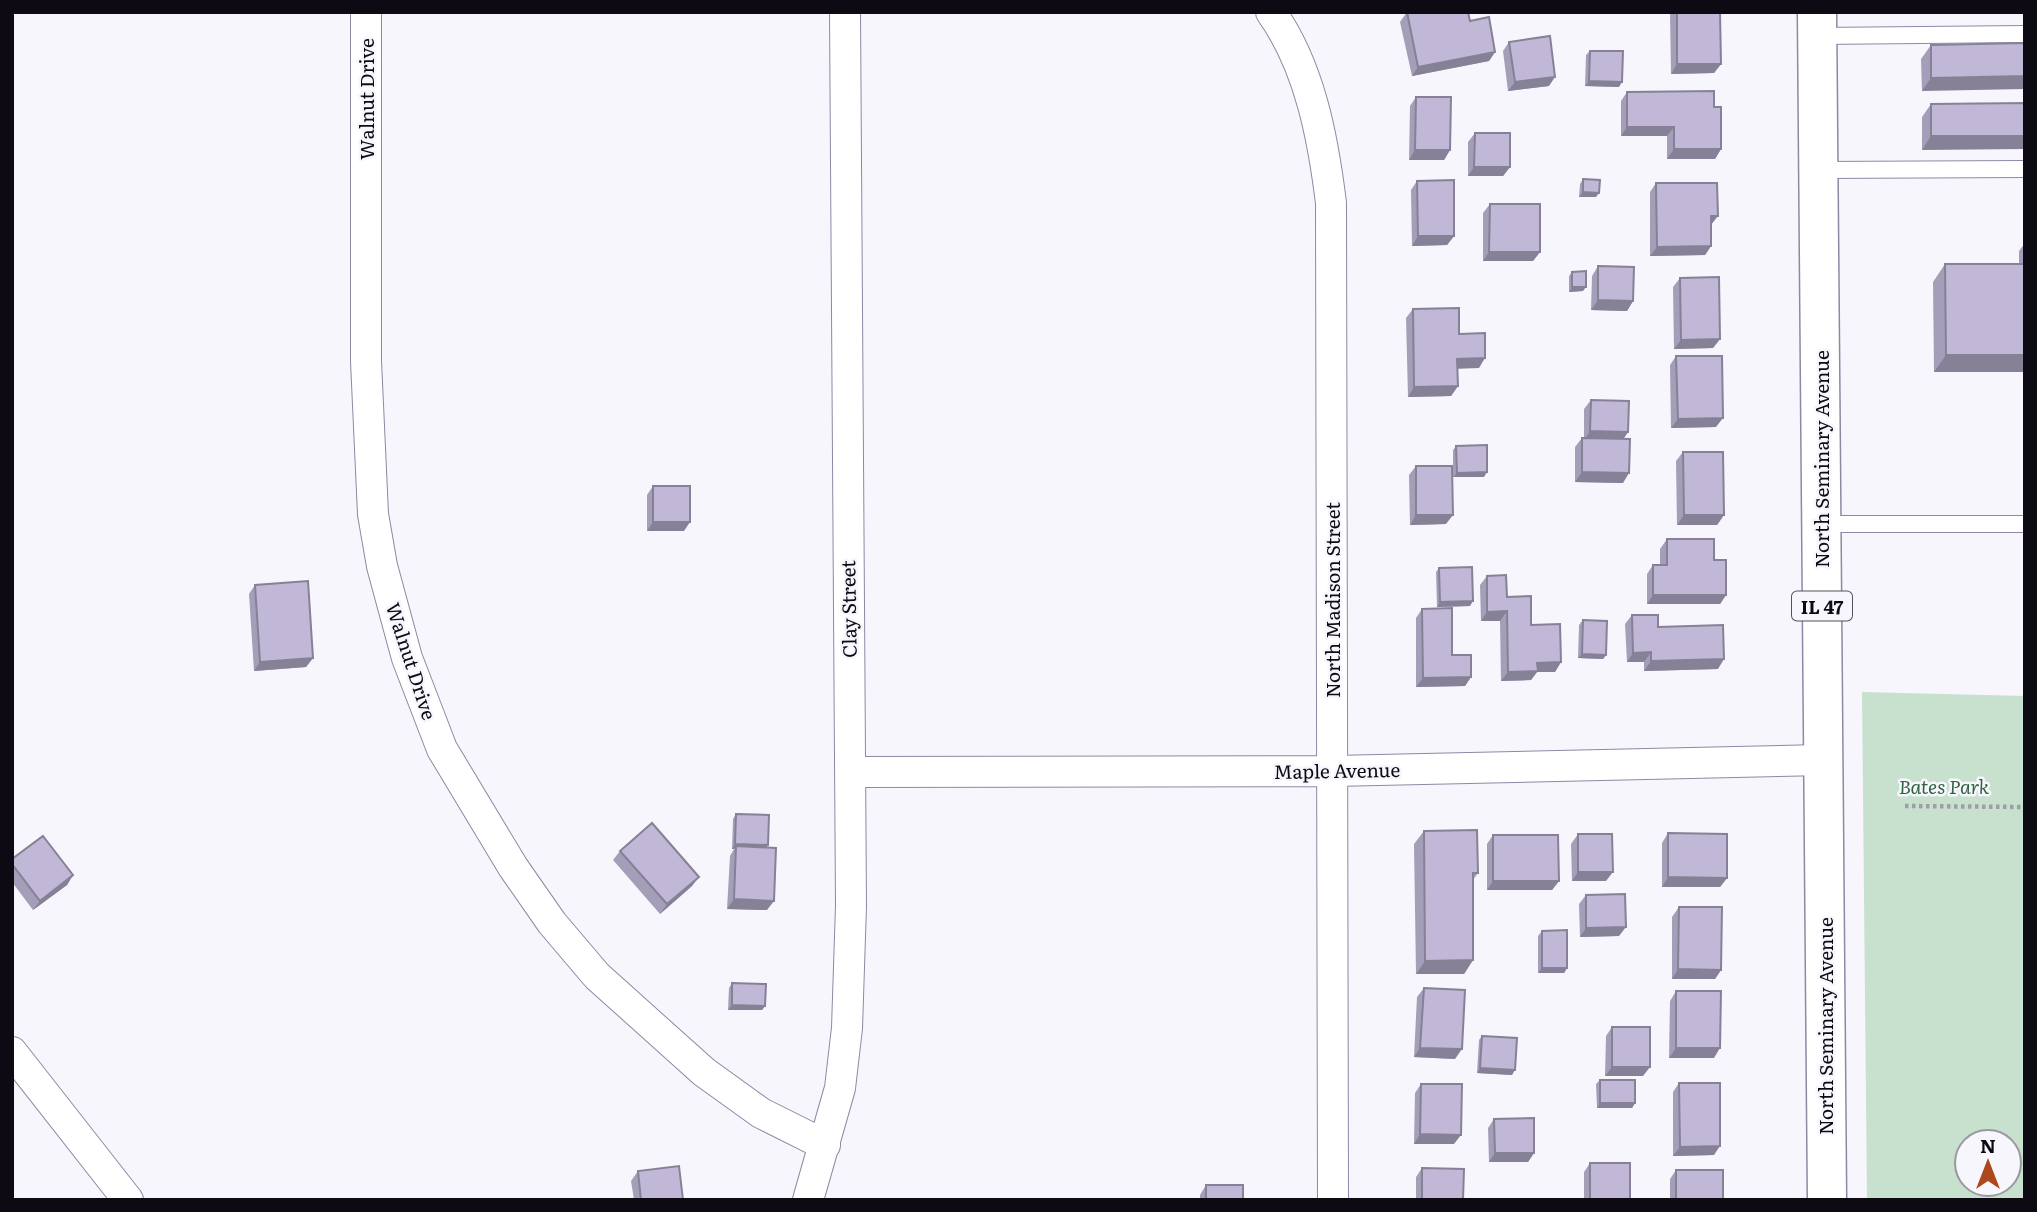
<svg xmlns="http://www.w3.org/2000/svg" width="2037" height="1212" font-family="Literata,serif">
  <style>
    .green { fill: #c7e1ce; fill-rule: evenodd }
    .lines { fill: none; stroke-linecap: round; stroke-linejoin: round }
    .service-casing { stroke: #9087a4; stroke-width: 18 }
    .minor-casing { stroke: #9087a4; stroke-width: 32 }
    .primary-casing { stroke: #9087a4; stroke-width: 41 }
    .path { stroke: #a09ea5; stroke-width: 4.5; stroke-dasharray: 3.5 3.5; stroke-linecap: butt }
    .service { stroke: #fff; stroke-width: 16 }
    .minor { stroke: #fff; stroke-width: 30 }
    .primary { stroke: #fff; stroke-width: 38 }
    .wall { fill: #a59eb8 }
    .shaded-wall { fill: #868196 }
    .building { fill: #c0b8d6; stroke: #868196; stroke-width: 2 }
    .labels { text-anchor: middle; dominant-baseline: central; stroke-width: 5; stroke-linejoin: round; paint-order: stroke }
    .shield { fill: #f7f6fc; stroke: #54515a; stroke-width: 2 }
    .shield-label { font-size: 18px; font-weight: bold; fill: #0e0a14 }
    .street-label { font-size: 19px; fill: #0e0a14; stroke: #f7f6fc }
    .park-label { font-size: 19px; font-style: italic; fill: #2f6441; stroke: #f7f6fc }
  </style>
  <rect width="100%" height="100%" fill="#f7f6fc"/>
  <path class="green" d="M1862,692l163,4v504h-158zM1967,1142h42v42h-42z"/>
  <g class="lines">
    <defs>
      <path id="service" d="M1817,36l208,-2
        M1819,170l206,-1
        M1821,524h204"/>
      <path id="minor" d="M366,12v349l7,153 9,52 25,92 35,91 71,118 39,56 45,53 107,96 57,41 64,32
        M1271,12c39,55 52,126 60,191l2,997
        M851,772l482,-1 490,-11
        M12,1052l116,148
        M808,1200l32,-112 7,-60 4,-122 -6,-894"/>
      <path id="primary" d="M1817,12l10,1188"/>
    </defs>
    <use href="#service" class="service-casing"/>
    <use href="#minor" class="minor-casing"/>
    <use href="#primary" class="primary-casing"/>
    <path class="path" d="M1905,806l120,1"/>
    <use href="#service" class="service"/>
    <use href="#minor" class="minor"/>
    <use href="#primary" class="primary"/>
  </g>
  <path class="wall" d="M1407,12l63,9 25,31 -6,9 -77,15 -12,-54z
    M1670,12h50l1,52 -7,9 -43,1z
    M1509,42l40,44 -41,5 -5,-40z
    M2025,43l-103,48 -1,-32 10,-14z
    M1590,51l29,36 -34,-1 1,-31z
    M1627,92l87,15 7,42 -6,10h-48v-23h-46v-35z
    M1416,97l34,53 -6,10h-35l1,-54z
    M2025,103l-103,47v-33l9,-13z
    M1475,133l35,34 -7,9h-35v-34z
    M1583,179l13,18h-17l1,-13z
    M1417,181l37,55 -7,9 -35,1 -1,-56z
    M1656,183l55,42v21l-6,9 -55,1v-64z
    M1490,204l50,48 -7,9h-50v-48z
    M2025,243v129h-91l-1,-90 12,-18h74v-13z
    M1598,266l35,35 -6,10 -36,-1 1,-34z
    M1572,272l11,19 -14,1v-16z
    M1680,278l40,61 -7,9 -39,1 -1,-62z
    M1413,309l46,25 20,34h-22l1,18 -7,10 -43,1 -2,-79z
    M1676,356l40,71 -45,1 -1,-63z
    M1591,400l37,32 -5,7v44l-48,-1v-35l7,-9h2v-29z
    M1456,446l28,31h-31v-27z
    M1683,452l41,63 -7,10h-40l-1,-64z
    M1416,466l30,58 -36,1 -1,-50z
    M653,486l31,45h-37v-36z
    M1667,539l47,21 12,35 -6,9h-73v-30l6,-9h7v-16z
    M1439,568l31,38 -33,1 -1,-35z
    M1487,576l44,49 30,37 -6,10h-18l-6,8 -30,1 -1,-60h-19l-1,-36z
    M255,585l58,73 -7,9 -52,4 -5,-77z
    M1422,609l30,46 19,22 -6,9 -49,1v-69z
    M1632,615l26,12 60,42 -74,2v-9h-17l-2,-38z
    M1583,620l23,35 -3,4 -25,-1 1,-33z
    M736,814l30,34 1,62 -40,-1 3,-53 4,-7h-2l1,-30z
    M1424,831l54,42 -5,7v80l-9,14h-48l-2,-130z
    M1668,833l59,45 -7,9h-58v-44z
    M1578,834l28,47h-34l-1,-37z
    M1493,835l66,46 -7,9h-65v-46z
    M620,851l72,35 -32,28 -47,-54z
    M12,859l61,16 -6,10 -34,25 -21,-28z
    M1586,895l33,41 -39,1 -1,-33z
    M1679,907l42,63 -6,9h-43v-62z
    M1542,931l25,37 -3,5h-26v-37z
    M732,983l33,23 -3,4h-34l1,-22z
    M1424,988l31,71 -41,-2 3,-60z
    M1676,991l38,67h-45l1,-57z
    M1612,1027l31,49h-38l1,-40z
    M1482,1036l30,39 -35,-2 2,-33z
    M1600,1080l35,23 -3,5h-35l-1,-24z
    M1679,1083l35,72 -41,1v-64z
    M1421,1084l33,60h-40l1,-51z
    M1494,1119l40,34 -6,9h-39l-1,-34z
    M1590,1163l40,37h-46v-28z
    M1422,1168l41,32h-47v-23z
    M1676,1170l47,30h-53v-21z
    M638,1171l45,29h-49l-3,-19z
    M1206,1185l37,15h-43v-5z"/>
  <path class="shaded-wall" d="M1495,52l-6,9 -77,15 6,-9z
    M1677,64h44l-7,9 -43,1z
    M2025,76v13l-103,2 9,-13z
    M1555,77l-6,9 -41,5 7,-9z
    M1589,81l33,1 -3,5 -34,-1z
    M1627,127h47l-7,9h-46z
    M1931,136h94v13l-103,1z
    M1674,149h47l-6,10h-48z
    M1415,150h35l-6,10h-35z
    M1474,167h36l-7,9h-35z
    M1583,192l16,1 -3,4h-17z
    M1711,216h7l-7,9z
    M1418,236h36l-7,9 -35,1z
    M1711,246l-6,9 -55,1 7,-9z
    M1489,252h51l-7,9h-50z
    M1572,287h14l-3,4 -14,1z
    M1598,300l35,1 -6,10 -36,-1z
    M1720,339l-7,9 -39,1 7,-9z
    M1946,355h79v17h-91z
    M1485,358l-6,10 -28,1 6,-10z
    M1458,386l-7,10 -43,1 6,-10z
    M1723,418l-7,9 -45,1 7,-9z
    M1590,431l38,1 -6,9h-38z
    M1487,472l-3,5h-31l4,-4z
    M1582,472l47,1 -6,10 -48,-1z
    M1416,515h37l-7,9 -36,1z
    M1684,515h40l-7,10h-40z
    M653,522h37l-6,9h-37z
    M1653,595h73l-6,9h-73z
    M1473,601l-3,5 -33,1 3,-5z
    M1507,611l-7,10h-19l6,-9z
    M1651,652l-7,10h-17l6,-9z
    M1582,654l24,1 -3,4 -25,-1z
    M313,658l-7,9 -52,4 6,-9z
    M1724,659l-6,10 -74,2 7,-10z
    M1561,662l-6,10h-18l-6,8 -30,1 7,-9 29,-9z
    M1471,677l-6,9 -49,1 7,-9z
    M735,844l33,1 -3,5 -29,-4 -2,3h-2z
    M1578,872h35l-7,9h-34z
    M73,875l-6,10 -34,25 7,-9z
    M699,877l-7,9 -32,28 7,-10z
    M1668,877l59,1 -7,9h-58z
    M1493,881h66l-7,9h-65z
    M734,899l40,2 -7,9 -40,-1z
    M1626,927l-7,9 -39,1 6,-9z
    M1473,960l-9,14h-48l9,-13z
    M1542,968h25l-3,5h-26z
    M1678,969l43,1 -6,9h-43z
    M732,1005l33,1 -3,4h-34z
    M1420,1048l42,1 -7,10 -41,-2z
    M1676,1048h44l-6,10h-45z
    M1612,1067h38l-7,9h-38z
    M1480,1068l35,2 -3,5 -35,-2z
    M1600,1103h35l-3,5h-35z
    M1420,1134l41,1 -7,9h-40z
    M1720,1146l-6,9 -41,1 7,-9z
    M1495,1153h39l-6,9h-39z"/>
  <path class="building" d="M1407,12h61l2,9 19,-4 6,35 -77,15z
    M1677,12h43l1,52h-44z
    M1550,36l5,41 -40,5 -6,-40z
    M2025,43v33l-94,2v-33z
    M1590,51h33l-1,31 -33,-1z
    M1714,91v16h7v42h-47v-22h-47v-35z
    M1416,97h35l-1,53h-35z
    M2025,103v33h-94v-32z
    M1475,133h35v34h-36z
    M1583,179l17,1 -1,13 -16,-1z
    M1454,180v56h-36l-1,-55z
    M1656,183h61l1,33h-7v30l-54,1z
    M1490,204h50v48h-51z
    M1945,264h80v91h-79z
    M1598,266l36,1 -1,34 -35,-1z
    M1586,271v16h-14v-15z
    M1719,277l1,62 -39,1 -1,-62z
    M1459,308v26l26,-1v25l-28,1 1,27 -44,1 -1,-78z
    M1676,356h46l1,62 -45,1z
    M1591,400l38,1 -1,31 -38,-1z
    M1582,438l48,1 -1,34 -47,-1z
    M1487,445v27l-30,1 -1,-27z
    M1683,452h40l1,63h-40z
    M1416,466h36l1,49h-37z
    M653,486h37v36h-37z
    M1667,539h47v21h12v35h-73v-30h14z
    M1472,567l1,34 -33,1 -1,-34z
    M1506,575l1,22 24,-1v29l29,-1 1,38 -24,1 1,8 -30,1 -1,-61 -20,1v-36z
    M308,581l5,77 -53,4 -5,-77z
    M1452,608v47h19v22l-48,1 -1,-69z
    M1632,615h26v12l65,-2 1,34 -73,2v-9l-18,1z
    M1583,620l24,1 -1,34 -24,-1z
    M736,814l33,1 -1,30 -33,-1z
    M652,823l47,54 -32,27 -47,-53z
    M1477,830l1,43h-5v87l-48,1 -1,-130z
    M1668,833l59,1v44l-59,-1z
    M1578,834h34l1,38h-35z
    M1493,835h65l1,46h-66z
    M43,836l30,39 -33,26 -28,-37v-5z
    M736,846l40,2 -2,53 -40,-2z
    M1625,894l1,33 -40,1v-33z
    M1679,907h43l-1,63 -43,-1z
    M1567,930v38h-25v-37z
    M732,983l34,1 -1,22 -33,-1z
    M1424,988l41,2 -3,59 -42,-1z
    M1676,991h45l-1,57h-44z
    M1612,1027h38v40h-38z
    M1482,1036l35,2 -2,32 -35,-2z
    M1600,1080h35v23h-35z
    M1679,1083h41v63l-40,1z
    M1421,1084h41l-1,51 -41,-1z
    M1534,1118v35h-39l-1,-34z
    M1590,1163h40v37h-40z
    M679,1166l4,34h-42l-3,-29z
    M1422,1168l42,1 -1,31h-41z
    M1676,1170h47v30h-47z
    M1206,1185h37v15h-37z"/>
  <g class="labels">
    <rect class="shield" x="1792" y="591.5" width="60" height="29" rx="5"/>
    <g class="shield-label">
      <text x="1822" y="606">IL 47</text>
    </g>
    <g class="street-label">
      <text transform="translate(366 99) rotate(-90)">Walnut Drive</text>
      <text transform="translate(1821 459) rotate(-90)">North Seminary Avenue</text>
      <text transform="translate(1332 600) rotate(-90)">North Madison Street</text>
      <text transform="translate(848 609) rotate(-91)">Clay Street</text>
      <text transform="translate(412 661) rotate(72)">Walnut Drive</text>
      <text transform="translate(1337 770) rotate(-1)">Maple Avenue</text>
      <text transform="translate(1825 1026) rotate(-90)">North Seminary Avenue</text>
    </g>
    <g class="park-label">
      <text x="1944" y="786">Bates Park</text>
    </g>
  </g>
  <rect width="2037" height="1212" fill="none" stroke="#0e0a14" stroke-width="28"/>
  <g transform="translate(1988 1163)"><circle r="33" fill="#f7f6fc" stroke="#9a989f" stroke-width="2"/>
  <path d="M0-5L12 26L0 18L-12 26Z" fill="#ad471c"/>
  <text y="-10" font-size="19" font-weight="bold" text-anchor="middle" fill="#0e0a14">N</text>
  </g>
</svg>
